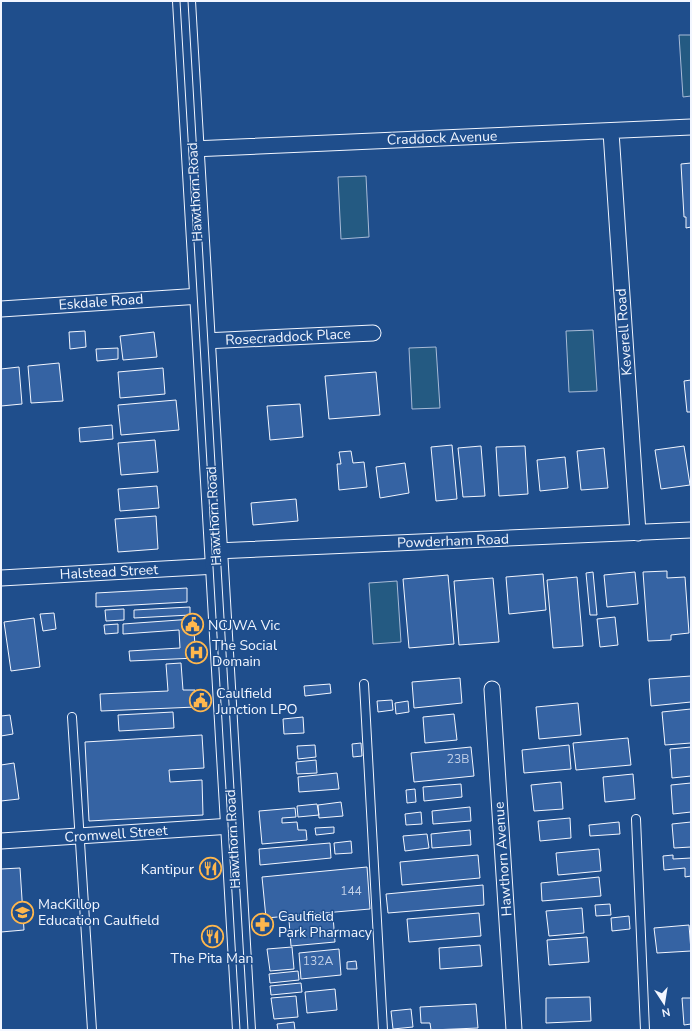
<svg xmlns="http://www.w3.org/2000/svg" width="692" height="1031" font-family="'Nunito Sans',sans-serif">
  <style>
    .green { fill: #245a82; stroke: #a8bbd7 }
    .building { fill: #3563a3; stroke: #f2f6ff }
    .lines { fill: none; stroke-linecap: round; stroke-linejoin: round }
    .service-casing { stroke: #f2f6ff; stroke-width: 10 }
    .minor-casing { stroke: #f2f6ff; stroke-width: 17 }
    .secondary-casing { stroke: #f2f6ff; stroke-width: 24 }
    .service { stroke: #1f4e8c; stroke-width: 8 }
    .minor { stroke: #1f4e8c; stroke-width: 15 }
    .secondary { stroke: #1f4e8c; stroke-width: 22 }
    .tram { stroke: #f2f6ff; stroke-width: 1 }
    .labels { text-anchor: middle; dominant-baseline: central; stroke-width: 3; stroke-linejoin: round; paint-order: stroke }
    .number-label { font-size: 12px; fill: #c3d1e8 }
    .street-label { font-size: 14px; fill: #f2f6ff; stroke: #1f4e8c }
    .poi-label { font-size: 14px; fill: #f2f6ff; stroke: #1f4e8c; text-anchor: start }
  </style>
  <rect width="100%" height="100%" fill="#1f4e8c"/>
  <path class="green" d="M679,35h12v61l-8,1z
    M366,176l3,61 -28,2 -3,-62z
    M593,330l4,61 -28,1 -3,-61z
    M436,347l4,61 -28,1 -3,-61z
    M397,581l4,61 -28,2 -4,-61z"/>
  <path class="building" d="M691,163v64l-5,1v-11h-2l-3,-53z
    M85,331l1,16 -16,2 -1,-17z
    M154,332l3,25 -34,3 -3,-24z
    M118,348v11l-21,2 -1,-12z
    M59,363l4,38 -32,2 -3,-37z
    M19,367l3,37 -21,2v-37z
    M163,368l2,26 -45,4 -2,-26z
    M376,372l4,43 -51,4 -4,-43z
    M691,380v32h-4l-3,-31z
    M176,400l3,30 -58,5 -3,-30z
    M300,404l3,33 -33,3 -3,-34z
    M112,425l1,14 -33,3 -1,-14z
    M155,440l3,32 -37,3 -3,-32z
    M452,445l5,54 -21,2 -5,-54z
    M481,446l4,50 -22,1 -5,-49z
    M525,446l3,48 -29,2 -3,-49z
    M684,446l6,39 -29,4 -6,-39z
    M604,448l4,40 -27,2 -4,-39z
    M351,451l2,12 11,-1 3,25 -28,3 -2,-26h4l-2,-12z
    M565,457l3,31 -28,3 -3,-31z
    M405,463l4,30 -29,5 -4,-31z
    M157,486l2,22 -39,3 -2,-22z
    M296,499l2,22 -45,4 -2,-22z
    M156,516l2,33 -40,3 -3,-33z
    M667,571v7l18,-1 4,56 -18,2v5l-23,1 -5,-69z
    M593,572l4,43h-7l-4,-42z
    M635,572l3,32 -31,3 -3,-32z
    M543,574l3,36 -37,4 -3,-37z
    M448,575l6,69 -45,4 -6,-69z
    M577,577l6,69 -30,2 -6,-68z
    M493,578l6,64 -40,3 -5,-64z
    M187,588v14l-91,5v-14z
    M190,607v8l-56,3v-8z
    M124,609v11l-18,1 -1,-11z
    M54,613l2,16 -13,2 -3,-17z
    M615,617l3,28 -18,2 -3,-28z
    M34,618l6,49 -29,4 -7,-49z
    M193,619l3,39 -66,3 -1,-10 51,-3 -1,-18 -56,4v-10z
    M118,624v9l-13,1 -1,-9z
    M181,663l2,27h12l1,17 -95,4 -1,-17 68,-3 -2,-27z
    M691,676v26l-40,4 -2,-27z
    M460,678l2,25 -48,5 -2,-26z
    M330,684l1,9 -26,3 -1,-10z
    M392,700l1,10 -15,2 -1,-11z
    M408,701l1,11 -13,2 -1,-11z
    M578,703l3,32 -42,4 -3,-32z
    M691,709v34l-26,2 -3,-33z
    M173,712l1,16 -55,3 -1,-16z
    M454,714l3,26 -32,3 -2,-26z
    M10,715l3,19 -12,2v-20z
    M303,717l1,16 -20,1 -1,-15z
    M202,735l2,33 -35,2 1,12 32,-2 1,35 -114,6 -4,-79z
    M628,738l3,27 -55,5 -3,-27z
    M361,743l1,13 -9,1 -1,-13z
    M315,745l1,12 -18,2 -1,-13z
    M569,745l2,24 -47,4 -2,-23z
    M471,747l3,29 -60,6 -3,-29z
    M691,747v29l-19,2 -2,-29z
    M316,760l1,13 -20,1 -1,-12z
    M14,763l5,36 -18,2v-36z
    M337,773l2,16 -40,3 -1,-15z
    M633,774l2,25 -30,3 -2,-25z
    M561,782l2,27 -29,2 -3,-26z
    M691,783v29l-18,2 -2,-29z
    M461,784l1,13 -38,4 -1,-14z
    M415,789l1,13 -9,1 -1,-13z
    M341,802l2,14 -24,2 -1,-13z
    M317,804l2,11 -21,2 -1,-11z
    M470,807l1,14 -38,3 -1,-13z
    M295,808l1,9 -14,1v5l15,-1 1,8h8l1,10 -45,4 -3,-33z
    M421,812l1,12 -16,1 -1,-11z
    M570,818l1,20 -31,3 -2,-20z
    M619,822l1,12 -30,2 -1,-11z
    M691,822v25l-17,1 -2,-24z
    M334,827v6l-18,2 -1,-7z
    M470,830l1,15 -39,3 -1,-14z
    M427,834l2,14 -24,3 -2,-15z
    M351,841l1,12 -17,1 -1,-11z
    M330,843l1,15 -71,7 -1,-16z
    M599,849l2,22 -43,4 -2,-22z
    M478,855l2,23 -78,7 -2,-23z
    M673,855v4l18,-1v18l-6,1v-9l-21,2 -1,-14z
    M367,867l3,42 -104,9 -4,-41z
    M20,868l4,62 -23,2v-63z
    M599,877l2,19 -59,5 -1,-18z
    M483,885l1,20 -96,8 -2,-19z
    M610,904l1,11 -15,1 -1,-11z
    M582,908l2,25 -35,3 -3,-25z
    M479,913l2,23 -72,6 -2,-23z
    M333,916l2,26 -44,4 -2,-26z
    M629,916l1,13 -18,2 -1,-13z
    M689,925l2,26 -34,2 -3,-25z
    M587,937l2,25 -40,3 -2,-25z
    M480,945l2,21 -42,3 -1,-21z
    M292,947l2,22 -24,2 -3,-22z
    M339,949l2,26 -40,4 -2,-26z
    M356,961l1,8h-10v-7z
    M298,971l1,9 -29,3 -1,-9z
    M301,983l1,9 -31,3 -1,-9z
    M335,989l2,21 -30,3 -2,-21z
    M296,996l2,21 -24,2 -3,-21z
    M590,997l1,24 -45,2v-25z
    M682,998h9v26l-7,1z
    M476,1004l2,24 -47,2 -1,-7h-9l-1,-16z
    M411,1009l2,18 -20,2 -2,-18z
    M294,1022l1,8h-17l-1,-6z"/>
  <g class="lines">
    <defs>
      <path id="service" d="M364,684l19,346
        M72,717l20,313
        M636,819l9,211"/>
      <path id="minor" d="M611,132l27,401
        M192,149l499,-22
        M1,309l200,-13
        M204,341l169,-8
        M216,551l475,-21
        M1,578l216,-12
        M492,689l22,341
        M1,841l231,-15"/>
      <path id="secondary" d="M184,1l60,1029"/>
    </defs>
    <use href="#service" class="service-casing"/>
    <use href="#minor" class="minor-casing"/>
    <use href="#secondary" class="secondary-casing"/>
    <use href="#service" class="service"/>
    <use href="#minor" class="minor"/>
    <use href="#secondary" class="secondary"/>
    <path class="tram" d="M180,1l60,1029
      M188,1l60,1029"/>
  </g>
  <defs>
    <symbol id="civic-ring" viewBox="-11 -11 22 22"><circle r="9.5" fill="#1f4e8c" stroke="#ffb74d" stroke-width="1.5"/><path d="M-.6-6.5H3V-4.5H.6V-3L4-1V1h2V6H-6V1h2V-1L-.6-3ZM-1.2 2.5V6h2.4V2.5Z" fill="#ffb74d"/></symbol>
    <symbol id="hospital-ring" viewBox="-11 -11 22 22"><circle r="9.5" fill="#1f4e8c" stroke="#ffb74d" stroke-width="1.5"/><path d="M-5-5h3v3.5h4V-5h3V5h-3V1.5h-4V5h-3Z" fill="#ffb74d"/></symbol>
    <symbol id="restaurant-ring" viewBox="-11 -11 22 22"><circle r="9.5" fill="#1f4e8c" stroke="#ffb74d" stroke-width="1.5"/><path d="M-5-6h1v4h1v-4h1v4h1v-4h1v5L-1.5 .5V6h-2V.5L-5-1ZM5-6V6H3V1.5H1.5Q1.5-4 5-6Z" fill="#ffb74d"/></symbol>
    <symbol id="school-ring" viewBox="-11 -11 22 22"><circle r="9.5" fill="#1f4e8c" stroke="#ffb74d" stroke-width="1.5"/><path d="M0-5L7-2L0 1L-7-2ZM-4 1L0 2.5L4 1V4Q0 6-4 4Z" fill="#ffb74d"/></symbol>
    <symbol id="pharmacy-ring" viewBox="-11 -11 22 22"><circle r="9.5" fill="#1f4e8c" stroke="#ffb74d" stroke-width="1.5"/><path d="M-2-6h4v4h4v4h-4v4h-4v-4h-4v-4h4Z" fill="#ffb74d"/></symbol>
  </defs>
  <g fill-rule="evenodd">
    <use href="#civic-ring" x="180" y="612" width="25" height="25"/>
    <use href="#hospital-ring" x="184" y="640" width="25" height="25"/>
    <use href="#civic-ring" x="188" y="688" width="25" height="25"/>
    <use href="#restaurant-ring" x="198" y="856" width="25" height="25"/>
    <use href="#school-ring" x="10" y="900" width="25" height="25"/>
    <use href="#pharmacy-ring" x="250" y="912" width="25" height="25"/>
    <use href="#restaurant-ring" x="200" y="924" width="25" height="25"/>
  </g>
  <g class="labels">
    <g class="number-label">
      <text x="458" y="759">23B</text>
      <text x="351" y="891">144</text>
      <text x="318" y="961">132A</text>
    </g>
    <g class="street-label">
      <text transform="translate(442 138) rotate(-2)">Craddock Avenue</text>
      <text transform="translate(195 192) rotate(-93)">Hawthorn Road</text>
      <text transform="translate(101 302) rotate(-4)">Eskdale Road</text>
      <text transform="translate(624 332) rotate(-94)">Keverell Road</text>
      <text transform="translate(288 337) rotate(-3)">Rosecraddock Place</text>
      <text transform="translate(214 516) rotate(-93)">Hawthorn Road</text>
      <text transform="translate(453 541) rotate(-2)">Powderham Road</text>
      <text transform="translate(109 572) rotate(-3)">Halstead Street</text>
      <text transform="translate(116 834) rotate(-4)">Cromwell Street</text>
      <text transform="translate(233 839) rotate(-93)">Hawthorn Road</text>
      <text transform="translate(503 859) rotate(-94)">Hawthorn Avenue</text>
    </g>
    <g class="poi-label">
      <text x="208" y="625">NCJWA Vic</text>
      <text x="212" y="645">The Social<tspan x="212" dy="16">Domain</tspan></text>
      <text x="216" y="693">Caulfield<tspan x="216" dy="16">Junction LPO</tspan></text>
      <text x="194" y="869" text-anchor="end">Kantipur</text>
      <text x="38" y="904">MacKillop<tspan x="38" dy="16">Education Caulfield</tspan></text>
      <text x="278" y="916">Caulfield<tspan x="278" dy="16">Park Pharmacy</tspan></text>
      <text x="212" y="958" text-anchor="middle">The Pita Man</text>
    </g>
  </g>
  <rect width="692" height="1031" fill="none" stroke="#f2f6ff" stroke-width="4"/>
  <g transform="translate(664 1003) rotate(168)" stroke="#1f4e8c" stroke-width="3" paint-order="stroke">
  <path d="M0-3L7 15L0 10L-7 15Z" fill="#f2f6ff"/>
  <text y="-6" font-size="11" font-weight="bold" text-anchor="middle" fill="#f2f6ff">N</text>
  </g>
</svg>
